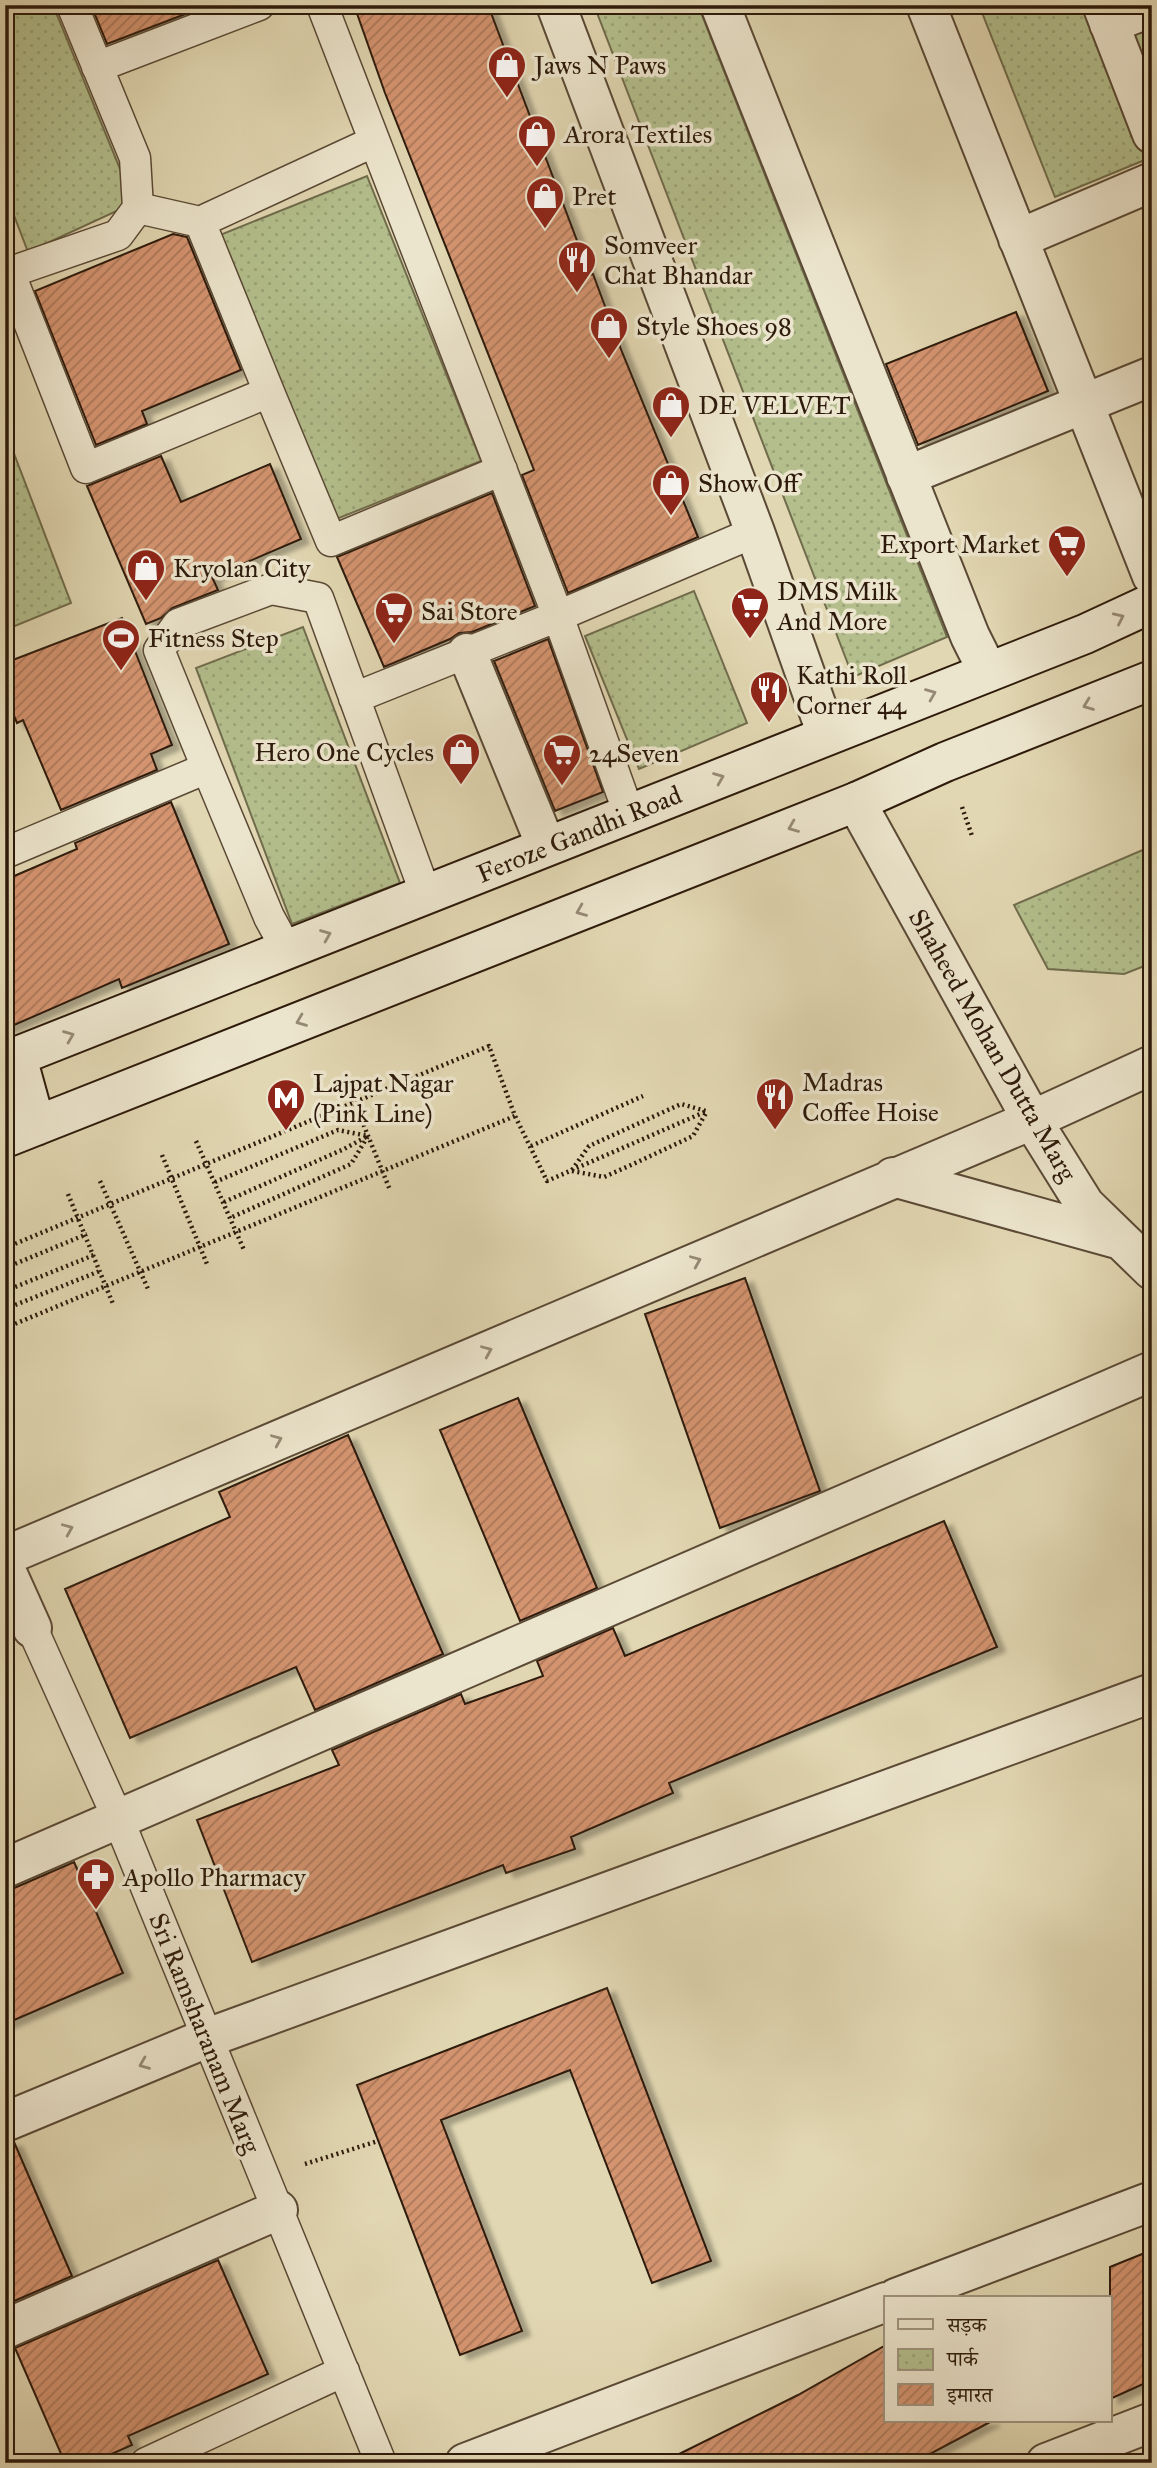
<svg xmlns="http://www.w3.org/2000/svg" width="1157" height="2468" font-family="'IM FELL Great Primer','Noto Serif Devanagari',serif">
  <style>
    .park { fill: url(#park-dots); stroke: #706c4c; stroke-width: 2 }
    .building { fill: url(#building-hatch); stroke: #2d1a0b; stroke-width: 2; filter: url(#shadow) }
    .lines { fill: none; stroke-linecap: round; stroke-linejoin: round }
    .lane-casing { stroke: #5a4935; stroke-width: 33 }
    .street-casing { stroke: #5a4935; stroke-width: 42 }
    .secondary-casing { stroke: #2d1a0b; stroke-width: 42 }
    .path { stroke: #2d1a0b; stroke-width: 4.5; stroke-dasharray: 2 3.5; stroke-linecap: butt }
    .lane { stroke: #ece5cd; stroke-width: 30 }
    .street { stroke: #ece5cd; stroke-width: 38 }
    .secondary { stroke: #ece5cd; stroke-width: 38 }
    .oneway { stroke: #968a76 }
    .labels { text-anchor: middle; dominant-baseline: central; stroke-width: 7; stroke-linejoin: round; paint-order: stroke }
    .poi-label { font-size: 26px; fill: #2d1a0b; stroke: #ece5cd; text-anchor: start }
    .street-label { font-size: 26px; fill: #2d1a0b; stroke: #ece5cd }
  </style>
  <defs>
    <pattern id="park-dots" width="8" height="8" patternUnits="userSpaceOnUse" patternTransform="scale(1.75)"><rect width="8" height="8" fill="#b3be8c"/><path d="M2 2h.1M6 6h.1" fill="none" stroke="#9aa377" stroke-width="1.8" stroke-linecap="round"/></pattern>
    <pattern id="building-hatch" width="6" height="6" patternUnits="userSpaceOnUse" patternTransform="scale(1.75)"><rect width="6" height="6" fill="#d49470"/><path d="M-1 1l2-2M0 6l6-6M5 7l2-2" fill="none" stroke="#ac785a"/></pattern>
    <filter id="shadow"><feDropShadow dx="8" dy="4.5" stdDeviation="2" flood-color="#0004"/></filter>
  </defs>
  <rect width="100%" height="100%" fill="#e1d7b2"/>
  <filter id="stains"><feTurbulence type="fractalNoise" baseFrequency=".00286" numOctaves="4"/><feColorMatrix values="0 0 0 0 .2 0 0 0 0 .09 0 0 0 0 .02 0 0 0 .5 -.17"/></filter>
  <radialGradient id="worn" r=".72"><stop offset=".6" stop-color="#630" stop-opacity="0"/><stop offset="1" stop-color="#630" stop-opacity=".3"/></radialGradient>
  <path class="park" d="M5,5h48l81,198 -106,49 -23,-60z
    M594,5h104l249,632 -94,40z
    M979,5h153l20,54v98l-97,40z
    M367,176l114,285 -152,61 -114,-285z
    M5,430l66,173 -66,27z
    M694,591l53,132 -108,46 -54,-133z
    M303,627l97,256 -108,41 -96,-256z
    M1152,846v117l-28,11 -76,-5 -34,-64z"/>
  <path class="building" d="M91,5h118l-102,39z
    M354,5h134l102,270 3,-1 29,78 76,185 -130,56 -46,-118 12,-5 -149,-377z
    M173,234l14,3 54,133 -99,41 5,13 -51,21 -61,-154z
    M1016,312l32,79 -130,54 -32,-81z
    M161,456l20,46 89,-38 31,75 -89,38 6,13 -46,18 -11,10 -15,6 -59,-138z
    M492,493l43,113 -63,26 -13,1 -9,6 -66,28 -47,-110z
    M122,618l50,127 -21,9 6,16 -96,40 -38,-90 -6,3 -12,-30v-30z
    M548,639l55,153 -48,19 -61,-150z
    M171,802l58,142 -107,44 -3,-9 -114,50v-149l72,-31 -2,-6z
    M745,1278l75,213 -100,37 -75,-214z
    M518,1398l79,190 -77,33 -80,-191z
    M348,1435l95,219 -128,56 -19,-43 -166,71 -65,-149 165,-72 -11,-25z
    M944,1521l53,126 -328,136 4,10 -102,44 4,12 -69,24 -3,-8 -251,97 -55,-142 142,-55 -7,-15 129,-56 4,10 78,-28 -6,-15 76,-33 12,28z
    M74,1862l49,111 -118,51v-132z
    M607,1988l104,273 -59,22 -82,-213 -129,50 81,211 -62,24 -103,-270z
    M14,2142l58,134 -67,29v-162z
    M1152,2250v130l-42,19v-132z
    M218,2260l50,114 -140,62 4,9 -41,18h-26l-50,-115z
    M886,2345v76h106l-79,42h-252l137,-68z"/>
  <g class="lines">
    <defs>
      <path id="lane" d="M322,5l236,611 -204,82
        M97,67l162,-62
        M138,208l62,14 173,-80
        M5,274l113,-39 20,-27 -3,-50 -63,-153
        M10,274l76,194 183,-76 -69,-170
        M269,392l62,149 171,-71
        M207,768l62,149 18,33
        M629,814l-71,-198 197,-84
        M5,853l202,-85 -48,-118 19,-26 93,-35 47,9 108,297
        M32,1628l87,193 262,642
        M146,2463l198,-92"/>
      <path id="street" d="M556,5l199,527 72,203
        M720,5l250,631 18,36
        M926,5l226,571
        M1102,5l50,129
        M1109,24l43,-17
        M1018,239l134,-57
        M906,476l246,-100
        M467,653l79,193
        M856,802l176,318 53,85 67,65
        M893,1177l224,62
        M5,1556l1027,-436 120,-55
        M5,1568l27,60
        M5,1868l1147,-497
        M5,2122l202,-84 945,-345
        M896,2298l256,-97
        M5,2329l273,-119
        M465,2463l421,-161
        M1046,2463l106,-41"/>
      <path id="secondary" d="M17,1057l19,69
        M5,1061l1080,-427 67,-31
        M5,1138l851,-336 89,-40 207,-82"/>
    </defs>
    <use href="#lane" class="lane-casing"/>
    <use href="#street" class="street-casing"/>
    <use href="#secondary" class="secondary-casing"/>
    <path class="path" d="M962,807l10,29
      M345,1079l45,111
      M196,1141l48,109
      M531,1146l112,-50
      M162,1155l45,109
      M572,1170l17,-24 92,-42 25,7
      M572,1171l32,6 27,-12 62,-29 14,-25
      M100,1181l48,108
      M215,1182l123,-52 30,6 -17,28 -121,54
      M68,1194l45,110
      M224,1202l120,-53 22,-12
      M5,1248l484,-202 26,70 32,65 160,-70
      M5,1268l82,-34
      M5,1291l89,-36
      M5,1309l95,-38
      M5,1328l510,-212
      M305,2164l73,-23"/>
    <use href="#lane" class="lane"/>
    <use href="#street" class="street"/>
    <use href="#secondary" class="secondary"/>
  </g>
  <defs><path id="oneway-chevron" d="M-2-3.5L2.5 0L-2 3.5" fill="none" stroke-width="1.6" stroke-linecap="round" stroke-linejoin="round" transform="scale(1.75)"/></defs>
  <g class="oneway">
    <use href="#oneway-chevron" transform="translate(1119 618) rotate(-25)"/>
    <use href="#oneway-chevron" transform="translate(931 694) rotate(-22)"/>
    <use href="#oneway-chevron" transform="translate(1088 705) rotate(159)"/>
    <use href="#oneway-chevron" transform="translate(719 778) rotate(-22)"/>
    <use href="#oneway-chevron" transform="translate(793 827) rotate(158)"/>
    <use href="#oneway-chevron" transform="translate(581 911) rotate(158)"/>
    <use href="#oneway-chevron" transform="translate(326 935) rotate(-22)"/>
    <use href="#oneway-chevron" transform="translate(301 1021) rotate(158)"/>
    <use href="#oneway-chevron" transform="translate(69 1036) rotate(-22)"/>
    <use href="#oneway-chevron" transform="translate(696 1261) rotate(-23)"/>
    <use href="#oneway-chevron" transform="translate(487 1351) rotate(-23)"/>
    <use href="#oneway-chevron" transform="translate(277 1440) rotate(-23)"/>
    <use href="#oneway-chevron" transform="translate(68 1529) rotate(-23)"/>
    <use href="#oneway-chevron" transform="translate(144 2064) rotate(158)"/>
  </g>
  <defs>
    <symbol id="shop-pin" viewBox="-11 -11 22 30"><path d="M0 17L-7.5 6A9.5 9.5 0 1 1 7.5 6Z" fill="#8f2418" stroke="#ece5cd"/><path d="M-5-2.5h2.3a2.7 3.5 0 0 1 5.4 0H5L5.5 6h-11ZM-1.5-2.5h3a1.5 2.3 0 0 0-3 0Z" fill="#fff"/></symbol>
    <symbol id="restaurant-pin" viewBox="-11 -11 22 30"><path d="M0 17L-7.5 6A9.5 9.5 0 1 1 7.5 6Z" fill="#8f2418" stroke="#ece5cd"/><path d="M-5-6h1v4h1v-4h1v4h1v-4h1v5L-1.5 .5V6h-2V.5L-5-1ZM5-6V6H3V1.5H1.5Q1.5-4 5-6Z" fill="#fff"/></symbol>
    <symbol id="supermarket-pin" viewBox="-11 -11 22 30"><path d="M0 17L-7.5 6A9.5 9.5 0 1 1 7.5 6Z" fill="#8f2418" stroke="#ece5cd"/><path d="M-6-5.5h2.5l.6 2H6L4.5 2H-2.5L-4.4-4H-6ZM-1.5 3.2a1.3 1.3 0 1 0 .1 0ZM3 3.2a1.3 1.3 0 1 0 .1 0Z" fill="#fff"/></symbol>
    <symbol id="stadium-pin" viewBox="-11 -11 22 30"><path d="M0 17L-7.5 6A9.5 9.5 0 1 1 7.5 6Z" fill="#8f2418" stroke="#ece5cd"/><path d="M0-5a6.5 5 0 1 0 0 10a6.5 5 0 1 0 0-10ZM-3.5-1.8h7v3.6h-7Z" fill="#fff"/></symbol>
    <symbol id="metro-pin" viewBox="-11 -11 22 30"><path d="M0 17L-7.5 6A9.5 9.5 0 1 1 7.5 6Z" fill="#8f2418" stroke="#ece5cd"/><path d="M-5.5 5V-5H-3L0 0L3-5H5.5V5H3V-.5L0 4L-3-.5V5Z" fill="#fff"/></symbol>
    <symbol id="pharmacy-pin" viewBox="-11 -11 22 30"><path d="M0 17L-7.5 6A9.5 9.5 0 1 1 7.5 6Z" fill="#8f2418" stroke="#ece5cd"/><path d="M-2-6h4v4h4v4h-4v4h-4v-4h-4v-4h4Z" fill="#fff"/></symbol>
  </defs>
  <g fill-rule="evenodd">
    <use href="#shop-pin" x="485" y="43" width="44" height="60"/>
    <use href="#shop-pin" x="515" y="112" width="44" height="60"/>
    <use href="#shop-pin" x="523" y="174" width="44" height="60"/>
    <use href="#restaurant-pin" x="555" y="238" width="44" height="60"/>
    <use href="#shop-pin" x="587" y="304" width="44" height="60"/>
    <use href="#shop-pin" x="649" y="383" width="44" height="60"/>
    <use href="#shop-pin" x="649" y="461" width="44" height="60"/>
    <use href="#supermarket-pin" x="1045" y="522" width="44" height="60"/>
    <use href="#shop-pin" x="124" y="546" width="44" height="60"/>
    <use href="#supermarket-pin" x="728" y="584" width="44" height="60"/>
    <use href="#supermarket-pin" x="372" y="589" width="44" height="60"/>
    <use href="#stadium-pin" x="99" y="616" width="44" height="60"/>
    <use href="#restaurant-pin" x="747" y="668" width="44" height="60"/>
    <use href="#shop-pin" x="439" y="730" width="44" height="60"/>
    <use href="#supermarket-pin" x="540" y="731" width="44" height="60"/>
    <use href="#restaurant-pin" x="753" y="1075" width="44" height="60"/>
    <use href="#metro-pin" x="264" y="1076" width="44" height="60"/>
    <use href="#pharmacy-pin" x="74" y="1855" width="44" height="60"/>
  </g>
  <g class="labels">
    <g class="poi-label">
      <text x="534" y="65">Jaws N Paws</text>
      <text x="564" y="134">Arora Textiles</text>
      <text x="572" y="196">Pret</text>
      <text x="604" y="245">Somveer<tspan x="604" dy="30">Chat Bhandar</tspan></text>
      <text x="636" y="326">Style Shoes 98</text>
      <text x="698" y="405">DE VELVET</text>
      <text x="698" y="483">Show Off</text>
      <text x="1040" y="544" text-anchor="end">Export Market</text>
      <text x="173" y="568">Kryolan City</text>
      <text x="777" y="591">DMS Milk<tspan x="777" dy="30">And More</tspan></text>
      <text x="421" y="611">Sai Store</text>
      <text x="148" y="638">Fitness Step</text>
      <text x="796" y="675">Kathi Roll<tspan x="796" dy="30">Corner 44</tspan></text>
      <text x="434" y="752" text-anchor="end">Hero One Cycles</text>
      <text x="589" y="753">24Seven</text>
      <text x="802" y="1082">Madras<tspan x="802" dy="30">Coffee Hoise</tspan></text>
      <text x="313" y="1083">Lajpat Nagar<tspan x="313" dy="30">(Pink Line)</tspan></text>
      <text x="123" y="1877">Apollo Pharmacy</text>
    </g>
    <g class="street-label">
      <text transform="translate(579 834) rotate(-22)">Feroze Gandhi Road</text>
      <text transform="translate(993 1045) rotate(60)">Shaheed Mohan Dutta Marg</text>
      <text transform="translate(205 2033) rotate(68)">Sri Ramsharanam Marg</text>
    </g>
  </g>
  <rect width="1157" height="2468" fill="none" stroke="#e1d7b2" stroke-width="28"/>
  <rect x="7" y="7" width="1143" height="2454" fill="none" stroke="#2d1a0b" stroke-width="3.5"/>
  <rect x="14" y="14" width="1129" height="2440" fill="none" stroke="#2d1a0b" stroke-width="2"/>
  <rect x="884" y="2296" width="228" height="126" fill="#ece5cd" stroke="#a0947f" stroke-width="2"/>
  <rect x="898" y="2319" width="35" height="10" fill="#ece5cd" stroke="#a0947f" stroke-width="2"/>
  <text x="947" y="2332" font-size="21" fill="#2d1a0b">सड़क</text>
  <rect x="898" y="2349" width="35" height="21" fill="url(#park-dots)" stroke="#a0947f" stroke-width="2"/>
  <text x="947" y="2366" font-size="21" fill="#2d1a0b">पार्क</text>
  <rect x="898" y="2384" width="35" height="21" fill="url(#building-hatch)" stroke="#a0947f" stroke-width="2"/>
  <text x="947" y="2402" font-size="21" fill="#2d1a0b">इमारत</text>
  <rect width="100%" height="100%" filter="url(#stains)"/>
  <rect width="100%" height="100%" fill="url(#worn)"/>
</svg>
